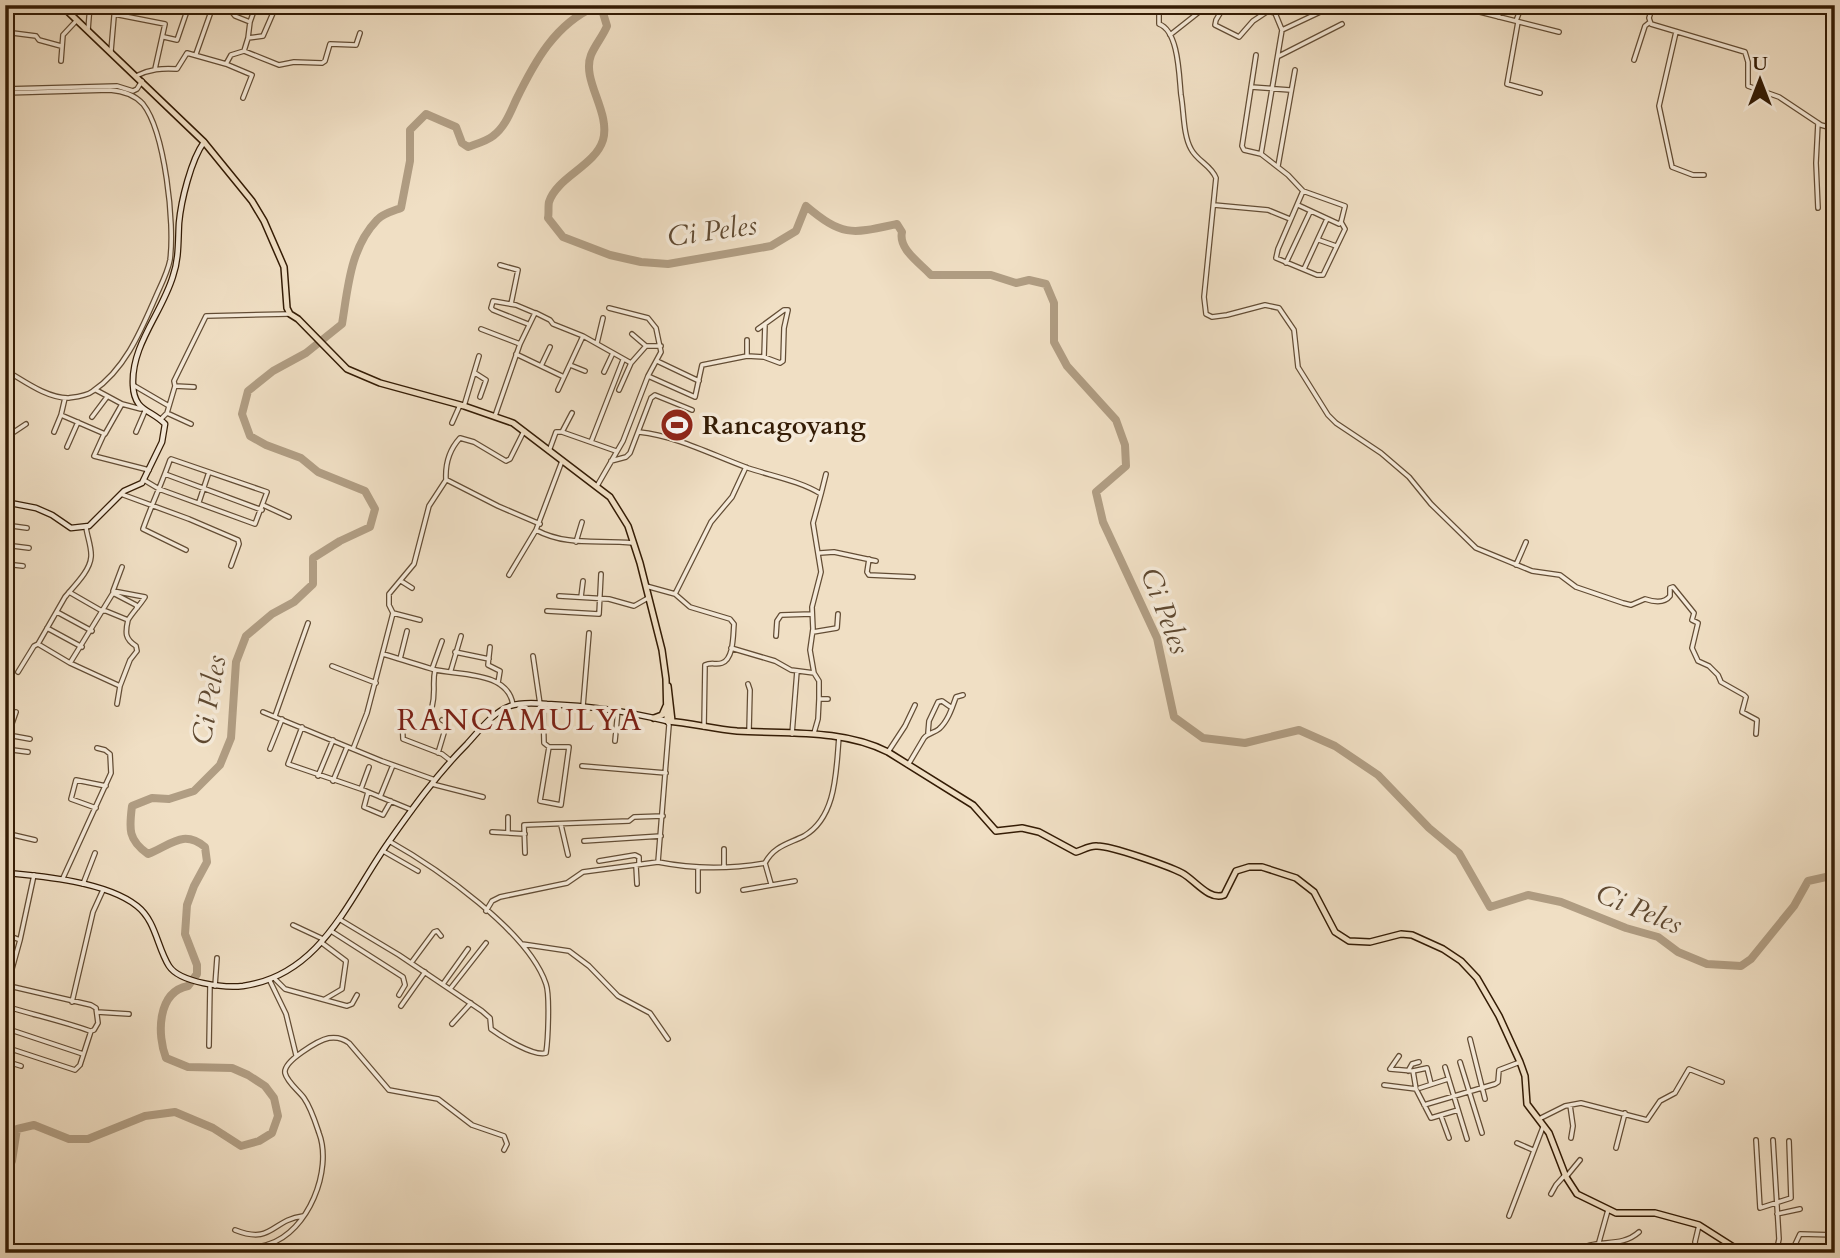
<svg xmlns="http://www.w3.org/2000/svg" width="1840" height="1258" font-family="Cardo,serif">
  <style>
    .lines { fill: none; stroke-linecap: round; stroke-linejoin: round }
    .river { stroke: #b09d83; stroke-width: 8 }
    .street-casing { stroke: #634d35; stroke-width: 6 }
    .secondary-casing { stroke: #341c05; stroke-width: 7 }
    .primary-casing { stroke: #341c05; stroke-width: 8 }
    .street { stroke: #f5ead9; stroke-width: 3.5 }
    .secondary { stroke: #f5ead9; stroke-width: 4.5 }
    .primary { stroke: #f0dfc4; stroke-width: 5 }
    .labels { text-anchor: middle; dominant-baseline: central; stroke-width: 7; stroke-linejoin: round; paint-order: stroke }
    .poi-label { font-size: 26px; font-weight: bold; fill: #341c05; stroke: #f5ead9; text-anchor: start }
    .water-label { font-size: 28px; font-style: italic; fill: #5f4931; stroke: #f5ead9 }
    .quarter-label { font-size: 30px; letter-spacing: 2px; fill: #7a1f14; stroke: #f5ead9 }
  </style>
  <rect width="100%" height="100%" fill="#f0dfc4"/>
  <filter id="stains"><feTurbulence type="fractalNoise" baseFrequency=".00286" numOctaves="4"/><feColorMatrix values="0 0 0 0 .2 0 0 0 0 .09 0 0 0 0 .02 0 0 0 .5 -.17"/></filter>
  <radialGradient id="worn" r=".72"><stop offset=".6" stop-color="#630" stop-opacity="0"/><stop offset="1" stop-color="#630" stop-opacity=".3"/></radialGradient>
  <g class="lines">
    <path class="river" d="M5,1172l7,-11 5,-32 17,-4 35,14h19l57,-23 30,-4 38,16 28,18 18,-5 13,-8 6,-17 -4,-18 -9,-12 -17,-11 -16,-7 -44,-1 -22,-9c-9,-23 -9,-66 22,-72l9,-12v-9l-12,-31 2,-29 7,-19 13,-24 -2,-15c-22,-18 -34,-2 -57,7 -20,-14 -19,-25 -16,-48l20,-8 17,1 25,-8 26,-26 11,-27 5,-76 10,-26 26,-22 22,-12 19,-18v-26l27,-17 30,-14 5,-18 -10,-18 -47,-19 -17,-14 -35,-13 -16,-9 -8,-22 6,-23 25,-20 33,-18 36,-29c6,-36 8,-76 35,-104 5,-6 16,-9 24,-12l9,-47v-31l16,-16 30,13 6,16 6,4c8,-3 19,-6 25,-11 12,-9 17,-23 23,-36 19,-39 39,-76 80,-94l7,7 4,13c-4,10 -12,19 -16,29 -10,25 20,57 12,85 -8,26 -46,37 -54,62 -1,4 0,12 -1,16l15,19 47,18 31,7 27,2 103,-18 25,-15 10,-25c37,31 45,28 91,18l5,8c-4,17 18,31 29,43h60l25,8 13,-3 17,4 8,19v39l13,24 49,54 9,25 1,21 -30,26 7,30 54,116 17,79 29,21 42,5 54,-13 36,16 43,29 51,53 30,25 31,54 38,-12 33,7 65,26 32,9 20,15 29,12 34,2 10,-7 43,-53 14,-25 27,-6
      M5,1247l7,6"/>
    <defs>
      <path id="street" d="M213,5l18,6 4,5 15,6 6,-17
        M309,5l12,5 4,-5
        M1159,5v19c20,7 20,53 22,71 3,16 2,40 10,54 6,12 20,16 25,29l-12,119 2,17 6,3 15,-2 38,-10 14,3 15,22 4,37 30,48 8,8 45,30 28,24 22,27 45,44 56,23 28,4 16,12 47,16 8,2 14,-6c9,3 19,5 25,-3v-8l3,-1 21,26 -2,7 6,3 -6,25 6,13 11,5 9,9 3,7 23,13 2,2 -4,15 15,8 -1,14
        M1225,5l-9,15 -1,5 24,12 14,-16 15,-10 7,2 7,17 -21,124 27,21 15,16 -25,58 -2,9 41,17h6l22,-46 -4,-7
        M1452,5l107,27
        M1653,5l-4,13 2,6 94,28 3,10v24l31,11 42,28 14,4
        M1830,5l5,2
        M1476,12l2,-7
        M114,14l51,10 -10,45
        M1498,17l5,-12
        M1516,21l6,-16
        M1518,22l-11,62 33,9
        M88,30l2,-25
        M1282,30l53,-25
        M5,32l31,4 3,4 22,6
        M1676,32l-17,74 13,61 21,8h11
        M1170,35l38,-30
        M164,37l13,3 12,-35
        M248,38l15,-2 10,-23 5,-4h7
        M111,51l4,-46
        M244,51l35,14 15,-3 28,1 3,-2 5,-17 26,1 4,-12
        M196,54l17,-48
        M1256,55l-14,91 2,4 17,4
        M1279,56l63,-32
        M1634,60l11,-34 5,-4
        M61,61l2,-26 14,-15
        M226,64l26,11 -9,23
        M136,76c14,-7 26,-8 41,-7l10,-16 39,11 5,-9 13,-4 4,-13 2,-16
        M1251,87l39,3
        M5,89l112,-3 16,5 4,-2 5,-8
        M5,93l105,-3c13,1 24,4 33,14 22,28 32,120 27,156 -2,11 -8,23 -13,34 -15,34 -31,75 -64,97 -6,5 -17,6 -25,7 -22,0 -45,-18 -63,-28
        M1278,166l17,-96
        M1214,205l54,5 22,9
        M1298,205l41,19 2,-2 4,-16 -42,-15
        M1818,208l-2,-45 2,-40
        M1319,240l17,6
        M1286,263l24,-51
        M500,265l18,5 -7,34
        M1304,269l23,-50
        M536,313l14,7 3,4 30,12
        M481,329l39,15
        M758,329l26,-19h4l-4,18 -1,33 -3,2 -16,-6
        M632,334l14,12
        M597,343l6,-25
        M516,354l48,23 19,-41 48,27 15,-17h15
        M747,356v-16
        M657,361l42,20
        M570,365l15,6
        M541,366l9,-19
        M604,372l8,-17
        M475,373l11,7 -6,17
        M648,376l47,21 7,-32 45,-9 17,1 1,-33
        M133,385l36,21
        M175,386l-1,-5 32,-65 83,-2
        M96,390l26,14 19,5
        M558,390l6,-13
        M619,390l12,-27
        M65,398l-4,17 44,19 17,-30
        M464,406l15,-50
        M167,413l8,-27 19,1
        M495,416l25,-72 15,-31 -19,-8 -23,-4 -2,7 2,2 35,14
        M92,417l15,-20
        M160,420l7,-7 24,11
        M452,423l8,-18
        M54,432l7,-17
        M136,432l9,-21
        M562,432l54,19
        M639,432c38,4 73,23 109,36 24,8 52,13 73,26l-8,29 8,49 -9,35 1,22 -3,21 4,23 5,8v18h9
        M104,434l-10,22 55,14
        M591,442l32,-82
        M67,447l11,-25
        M549,451l7,-19h6l10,-19
        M5,460l6,-26 15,-10
        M562,461l-26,69c32,17 63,9 97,13
        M611,461l15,-4 4,-4 21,-55 4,-3 37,15
        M165,474l97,36
        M144,480l15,9 96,35 12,-32 -96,-33 -1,1c-8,23 -19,46 -27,69l43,21
        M447,480l51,26 42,18
        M597,486l26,-45 25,-65 13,-24 -5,-24 -8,-10 -39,-10
        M121,494l68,25 49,21 1,4 -8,22
        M821,494l5,-20
        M199,502l10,-30
        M263,505l26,12
        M5,525l22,3
        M576,542l6,-20
        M5,545l24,3
        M820,553l14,-1 42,9
        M869,559l-2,13 2,3 44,2
        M5,564l18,2
        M1516,565l10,-23
        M509,575l27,-45
        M401,581l11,7
        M646,586l29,8
        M113,591l32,6c-5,8 -12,15 -17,23l-22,-9h-4l11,-18 23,12 1,3
        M113,591l9,-24
        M69,592l33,19 -32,52 -32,-19 27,-47c9,-11 25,-26 26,-40 1,-9 -4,-21 -5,-30
        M559,596l50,3 25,7 14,-8
        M581,597l2,-16
        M547,611l52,3 2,-40
        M57,612l35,19
        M393,613l27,7
        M47,628l35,19
        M813,632l24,-4 1,-14
        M776,636l1,-15 4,-6 31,-1
        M490,647l-2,18 12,6 -2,12
        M731,648l44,13 16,9 23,3
        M455,652l34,7
        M383,654c17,5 33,10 49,15 25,7 76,1 81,36
        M533,656l7,48
        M400,659l7,-28
        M70,663l50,23 10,-26 7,-9 -1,-5c-11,-7 -11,-13 -8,-26
        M332,666l44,17
        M432,669l10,-28
        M451,670l10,-34
        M18,672l16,-26 4,-2
        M748,684l2,6 -1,41
        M117,704l3,-18
        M543,704l1,39 5,4h20l-8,58 -21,-4 9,-54
        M583,706l6,-73
        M432,707c4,-16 0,-23 3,-37
        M263,712l119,49 53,19
        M402,713l1,26 39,15 9,7
        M275,716l33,-93
        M667,721l2,4 -11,137c35,7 72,7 107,1 9,-17 23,-19 39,-27 33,-19 32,-66 35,-99
        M302,727l-14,37 73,25 51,21
        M704,727l1,-62c6,-3 11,0 17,-2 12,-4 11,-29 12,-39l-4,-5 -40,-12 -15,-13 36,-72 21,-25 14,-30
        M814,733l4,-14 1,-20
        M928,733l1,-12 9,-19 4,-1 10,7
        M5,734l3,1 8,-23
        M792,734l5,-63
        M8,735l22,4
        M615,741l3,-31
        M5,749l23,3
        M270,749l12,-30
        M353,749l14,-36 26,-100 -4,-8v-11l25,-30 15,-58 17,-26c-1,-17 3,-30 14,-42l14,4 32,19 4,-2 14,-28
        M888,752l17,-26 10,-21
        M438,753l9,-30 -5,-3
        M908,765l16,-27c4,-5 10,-5 15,-9 9,-8 13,-21 17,-32l7,-2
        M582,766l84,7
        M318,776l15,-36
        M333,781l14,-34
        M432,784l51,13
        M361,789l8,-22
        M368,792l-4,15 19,8 8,-14
        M380,797l13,-32
        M96,808l-25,-9 5,-19 30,6
        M561,825l7,30
        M492,832l33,2
        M5,833l30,7
        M508,833v-16
        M584,841l77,-5
        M383,851l35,20
        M525,853l-1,-28 105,-4 5,-4 29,-1
        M599,861l36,-6 4,2v7
        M765,863l6,21
        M636,866l1,18
        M698,867v24
        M724,867v-18
        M63,878l48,-105 -1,-19 -5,-4 -8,-2
        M83,884l12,-31
        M743,890l52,-9
        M486,911l6,-10 8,-4 67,-14 16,-11 75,-10
        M339,919l60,36 83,56 8,7 1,11c11,8 43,28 55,24 2,-13 4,-58 0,-69 -18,-53 -109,-116 -157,-143
        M293,925l30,14
        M331,931l72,46 2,8 -6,10
        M5,934l15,6
        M322,943l24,18 -4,28 -17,10
        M522,944l47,7 20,15 29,30 32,17 18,26
        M411,963l23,-31 3,-1 4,5
        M275,979l10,10 62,17 5,-2 5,-9
        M270,981l16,33 10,41
        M443,984l25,-35
        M5,985l86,20 5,3 2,15 -4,7 -3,1 -11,34 -5,5 -70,-23
        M215,986l2,-28
        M450,989l36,-46
        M5,994l15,-54 14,-65
        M72,1002l21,-90 10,-22
        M5,1006c29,9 57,15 85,25
        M401,1006l24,-34
        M97,1012l32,2
        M452,1024l19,-21
        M5,1028l78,26
        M1470,1039l15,60
        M209,1046l1,-61
        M1399,1056l-9,13 23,2 14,-3 4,16
        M5,1061l16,5
        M1460,1062l22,71
        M1445,1067l22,72
        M1408,1071l4,-7 7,-2
        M1413,1071l3,18 15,29 27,-8
        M1384,1085l32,4
        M1420,1088l28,-9
        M1424,1105l71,-21 3,-2 1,-12 21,-8
        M1570,1105l3,21 -2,12
        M1441,1116l8,22
        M1539,1119l26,-13 16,-3 66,17 13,-19 15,-8 14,-24 33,13
        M1756,1140l4,68 31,-10 -2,-57
        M1773,1140l6,99 -3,14
        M1517,1143l16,7
        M1616,1148l9,-35
        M1566,1177l14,-17
        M1551,1194l5,-9 9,-10
        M1777,1214l23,-5
        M1509,1216l34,-89
        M235,1230c38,15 36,-10 68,-14
        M1599,1242l9,-32
        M211,1253c18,-8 39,-2 58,-9 39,-12 64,-74 50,-111 -4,-12 -8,-25 -15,-35 -5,-7 -17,-16 -19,-25 -2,-12 34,-33 44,-35 7,-1 15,1 20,5l40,47 49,9 34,26 32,11 3,8 -3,6
        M1575,1253c19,-17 44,-3 64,-21
        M1697,1253l-2,-11 4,-17
        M1724,1253v-3l11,-1
        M1791,1253l9,-19 35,1
        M1825,1253h1"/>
      <path id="secondary" d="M5,502l31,6 16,7 19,13 18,-2 35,-35 18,-8 20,-41 3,-18c-14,-15 -31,-12 -32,-39 -2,-40 29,-72 40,-109 6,-17 5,-35 6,-53 2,-22 12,-63 25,-81
        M5,873c38,3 102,9 132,33 19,15 20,41 32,60 11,17 56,22 74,20 78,-11 105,-86 145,-143 24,-34 49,-69 79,-99 12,-13 26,-32 43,-38 11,-4 25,-3 37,-2 44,2 77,7 120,17"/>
      <path id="primary" d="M61,5l143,137 48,59 12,20 20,46 3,41 3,6 8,5 49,50 33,14 84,23 49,17 97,74 18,29 12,37 22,87 4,29 1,42c24,2 47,8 70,10 50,3 106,-2 151,21l85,53 23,26 26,-3 17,4 37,20c7,-2 14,-7 21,-6 15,0 71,20 85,27 13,7 27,28 42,22l12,-24 13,-4h13l34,11 18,14 21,40 14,9 21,1 31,-8 11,1 31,14 18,12 16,17 22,38 21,46 5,14 2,28 22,29 17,44 11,17 39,19h39l44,12 44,28
        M668,686l4,35
        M654,718l8,-3 4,-9"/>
    </defs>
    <use href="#street" class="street-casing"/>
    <use href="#secondary" class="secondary-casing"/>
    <use href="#primary" class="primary-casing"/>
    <use href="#street" class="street"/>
    <use href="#secondary" class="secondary"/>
    <use href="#primary" class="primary"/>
  </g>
  <defs>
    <symbol id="stadium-disc" viewBox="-11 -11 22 22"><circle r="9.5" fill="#8f2418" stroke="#f5ead9"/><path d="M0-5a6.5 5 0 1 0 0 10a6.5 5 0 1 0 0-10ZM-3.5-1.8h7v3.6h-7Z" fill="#fff"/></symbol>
  </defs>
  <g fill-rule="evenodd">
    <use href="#stadium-disc" x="658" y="406" width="38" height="38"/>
  </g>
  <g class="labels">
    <g class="poi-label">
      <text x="702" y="425">Rancagoyang</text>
    </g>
    <g class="water-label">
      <text transform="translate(712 231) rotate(-8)">Ci Peles</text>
      <text transform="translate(1165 611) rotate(69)">Ci Peles</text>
      <text transform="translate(209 700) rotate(-80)">Ci Peles</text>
      <text transform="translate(1639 909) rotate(22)">Ci Peles</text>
    </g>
    <g class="quarter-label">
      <text x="520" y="720">RANCAMULYA</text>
    </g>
  </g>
  <rect width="1840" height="1258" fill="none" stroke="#f0dfc4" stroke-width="28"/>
  <rect x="7" y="7" width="1826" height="1244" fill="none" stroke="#341c05" stroke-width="3.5"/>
  <rect x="14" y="14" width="1812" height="1230" fill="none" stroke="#341c05" stroke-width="2"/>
  <g transform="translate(1760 80)" stroke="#f5ead9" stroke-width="5" paint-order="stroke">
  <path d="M0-5L12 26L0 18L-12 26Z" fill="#341c05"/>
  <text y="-10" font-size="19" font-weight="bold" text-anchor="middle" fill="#341c05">U</text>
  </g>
  <rect width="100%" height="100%" filter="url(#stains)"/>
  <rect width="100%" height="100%" fill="url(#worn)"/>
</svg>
